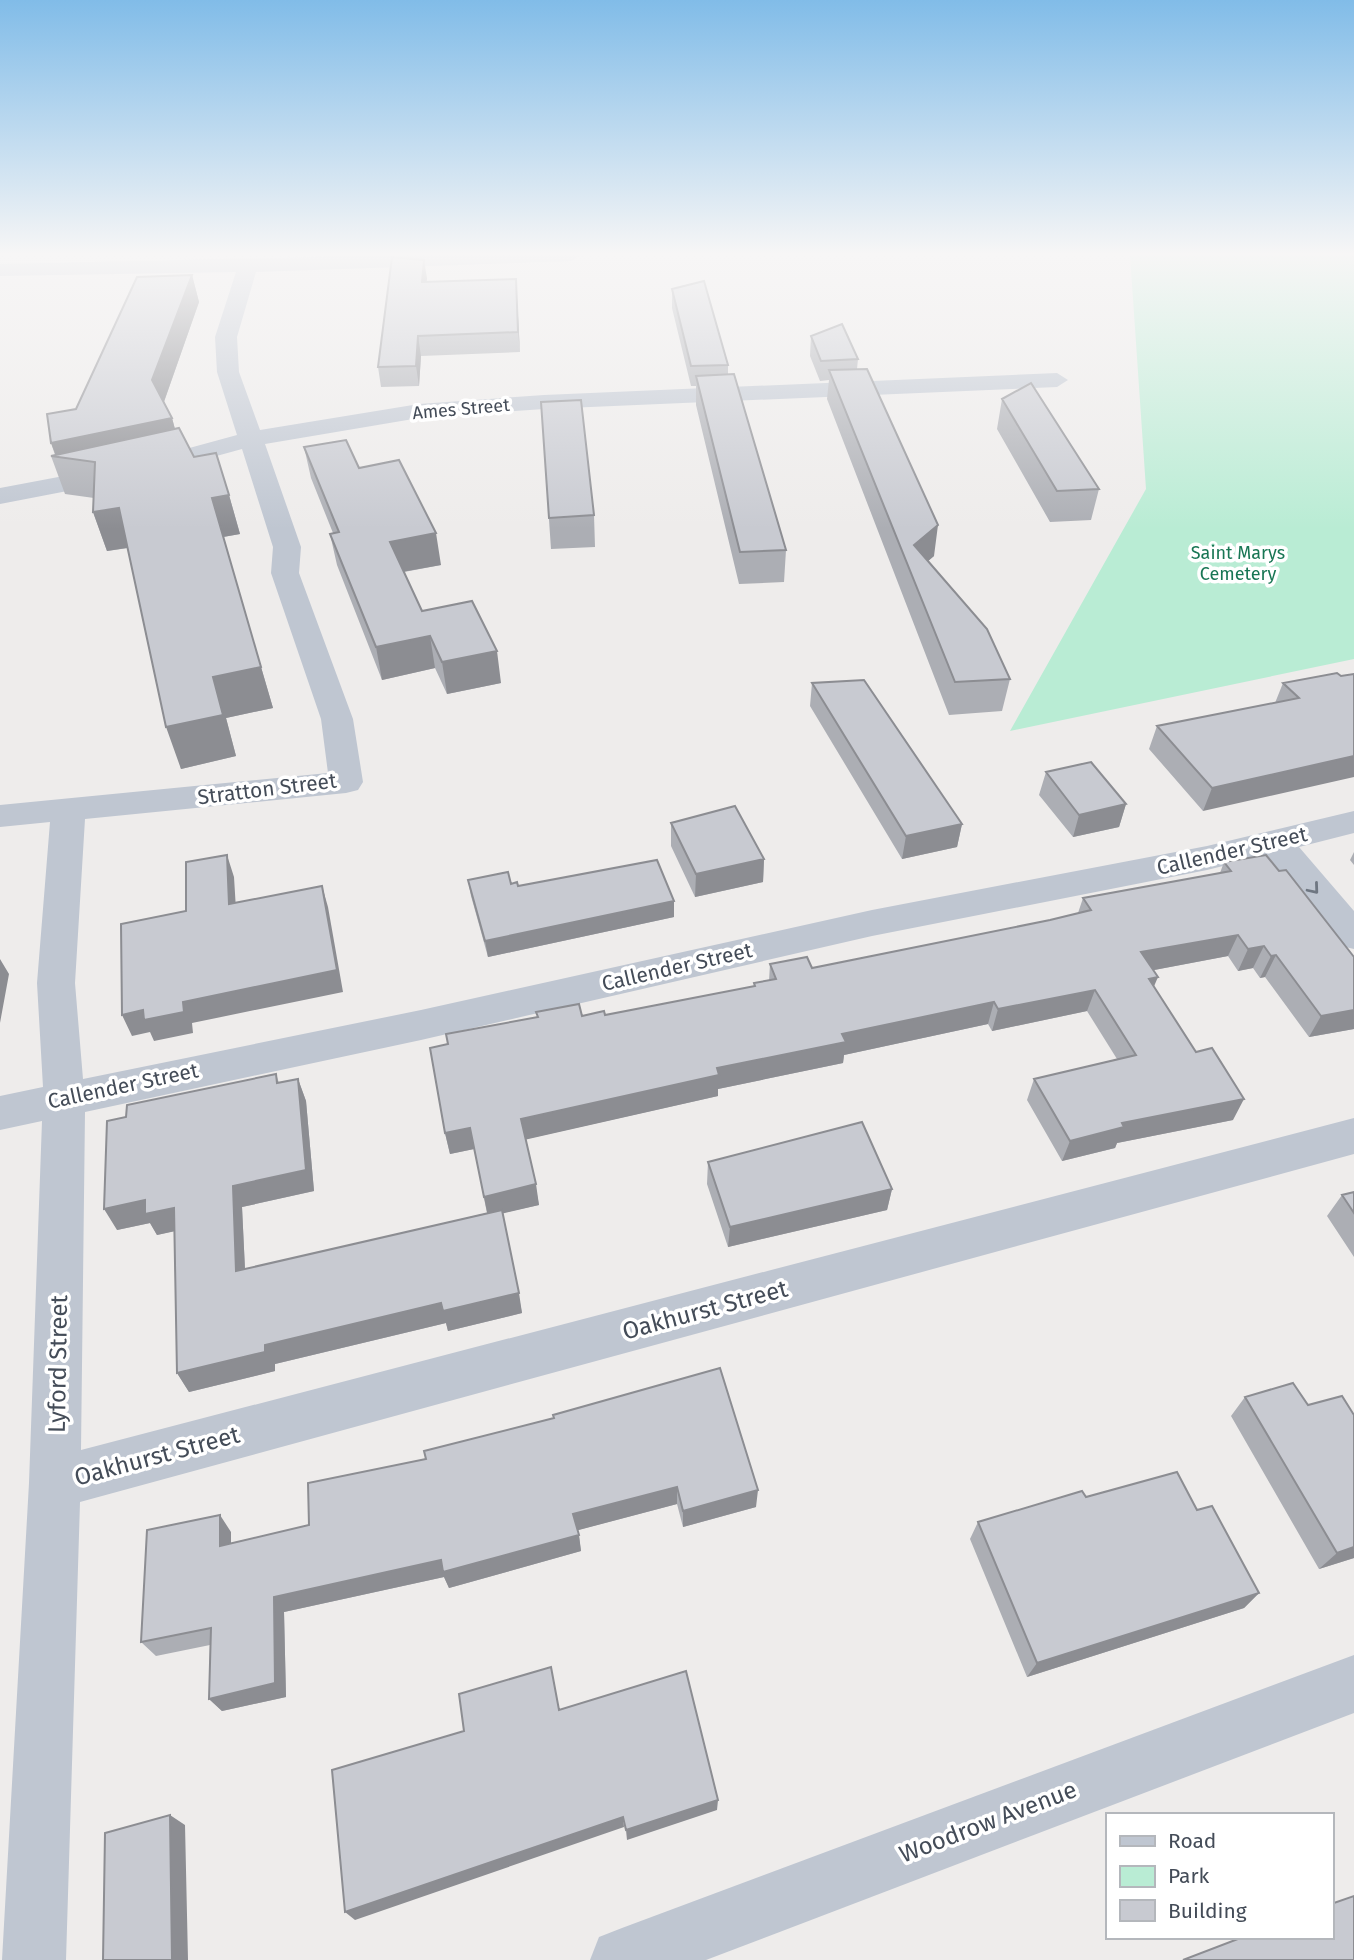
<svg xmlns="http://www.w3.org/2000/svg" width="1354" height="1960" font-family="'Fira Sans',sans-serif">
  <style>
    .green { fill: #b9ecd4 }
    .lines { fill: none; stroke-linecap: round; stroke-linejoin: round }
    .minor { fill: #bfc6d1; fill-rule: evenodd }
    .tertiary { fill: #bfc6d1; fill-rule: evenodd }
    .wall { fill: #acaeb4 }
    .shaded-wall { fill: #8c8d92 }
    .building { fill: #c8cad1; stroke: #8c8d92; stroke-width: 2 }
    .oneway { stroke: #6f7782 }
    .labels { text-anchor: middle; dominant-baseline: central; stroke-width: 7; stroke-linejoin: round; paint-order: stroke }
    .far-street-label { font-size: 18px; fill: #444c58; stroke: #fff }
    .far-park-label { font-size: 18px; fill: #187654; stroke: #fff }
    .street-label { font-size: 21px; fill: #444c58; stroke: #fff }
    .near-street-label { font-size: 24px; fill: #444c58; stroke: #fff }
  </style>
  <rect width="100%" height="100%" fill="#eeeceb"/>
  <path class="green" d="M1130,255h224v404l-344,72 136,-242z"/>
  <g class="lines">
    <path class="minor" d="M405,255h176l-10,6 -315,11 -19,65 2,35 21,58 159,-26 125,-9 513,-22 11,7 -11,7 -513,22 -125,9 -154,26 36,103 -2,26 54,146 10,63 -5,8 -12,3 -261,26 -10,164 8,96 338,-69 451,-100 335,-64 147,-35v22l-55,14 55,64v38l-13,-3 -74,-91 -60,15 -335,66 -451,104 -336,72 -4,338 1273,-332v36l-1274,348 -14,458h-64l27,-477 13,-362 -42,9v-34l43,-9 -6,-104 13,-161 -50,5v-22l328,-32 -7,-54 -50,-146 2,-26 -31,-98 -102,28 -140,27v-16l138,-26 99,-27 -20,-63 -2,-35 21,-65 -236,4v-12z"/>
    <path class="tertiary" d="M1354,1655v58l-648,247h-116l9,-23 23,-9z"/>
  </g>
  <path class="wall" d="M192,275l7,27 -35,100 8,16 3,11 19,28 35,38 11,39 -17,3 50,171 -47,10 10,38 -55,13 -53,-221 -21,3 -14,-39 1,-14 -29,-4 -14,-38 4,-1 -4,-12 25,-34z
    M427,278l-1,4 90,-3 4,73 -99,4 -2,30 -38,1 -3,-20z
    M672,289l56,76v10l58,175 -2,32 -45,2 -43,-179v-19h-5l-19,-78z
    M811,336l47,23 -1,10 77,187 -6,5 82,118 -8,32 -53,4 -122,-316 2,-19 -9,1 -10,-25z
    M1002,399l97,90 -8,31 -41,2 -53,-93z
    M541,402l53,113 1,32 -44,2z
    M304,447l55,21 82,97 -37,7 18,39 79,72 -54,11 -12,-26 -53,12 -45,-115 -7,-31 3,-1 -22,-55z
    M1337,673l-134,138 -54,-62 8,-23 118,-23 8,-20z
    M812,683l150,141 -5,23 -55,12 -92,-153z
    M1046,772l80,32 -7,23 -46,10 -34,-42z
    M671,823l93,36 -1,23 -68,15 -24,-51z
    M1354,852v13l-4,-5z
    M1224,862l55,9 75,86v72l-45,8 -44,-60 -5,1 -7,-10 -15,3 -10,-15 -74,14v17l79,133 -116,23 -2,5 -53,13 -35,-61 7,-21 83,-20 -30,-48 -95,20 -4,-7 -144,31 -1,8 -125,26v7l-192,43 13,66 -37,8 20,100 -74,18 -2,-8 -171,41v7l-86,21 -12,-19 -3,-142 -17,4 -7,-12 -33,7 9,-113 150,-43 3,9 19,-4 8,22 8,90 -72,16 3,62 242,-56 -13,-64 -24,5 -5,-21 137,-117 23,-1 149,-29v-3l15,-2 1,-17 42,4 238,-48 28,-7 5,-15 137,-25z
    M468,880l43,4 7,2 156,15v16l-186,40 -17,-61z
    M708,1162l184,27 -5,21 -159,37 -21,-63z
    M1354,1192v65l-27,-41 15,-21z
    M1245,1397l63,8 46,10v143l-35,11 -88,-153z
    M554,1418l202,89 -73,20 -6,-23 -99,26 3,21 -132,37 -5,-11 -160,35 2,85 -64,14 -13,-12 1,-54 -54,11 -15,-14 90,-110v11l78,-18 117,-66z
    M1086,1497l111,13 62,83 -15,15 -217,69 -57,-138 8,-17z"/>
  <path class="shaded-wall" d="M424,260l3,18 -2,23 -3,-19z
    M192,275l7,27 -38,108 -9,-30z
    M516,279l1,19 3,54 -2,-20z
    M418,336l3,20 -2,30 -3,-20z
    M172,418l8,30 -85,14 -39,-6 -5,-13z
    M229,495l11,39 -17,3 -11,-39z
    M119,508l14,39 -26,4 -14,-39z
    M938,525l-4,31 -22,19 2,-30z
    M436,533l5,32 -45,8 -6,-31z
    M430,636l5,32 -53,12 -6,-33z
    M497,651l4,32 -54,11 -5,-32z
    M261,667l12,41 -47,10 10,38 -55,13 -15,-42 47,-50z
    M1354,756v21l-151,34 9,-23z
    M1126,804l-7,23 -46,10 6,-22z
    M962,824l-5,23 -55,12 4,-23z
    M227,855l7,22 3,49 -8,-22z
    M764,859l-1,23 -68,15 1,-23z
    M322,886l6,21 15,85 -151,31 1,10 -39,8 -4,-9 -18,4 -10,-21 61,-13z
    M674,901v16l-186,40 -3,-16z
    M1238,935l-10,21 -95,18 8,-22z
    M1264,946l-11,22 -15,3 10,-22z
    M1276,955l-11,22 -5,1 11,-22z
    M0,959l9,15 -9,49z
    M1158,977l-9,21v-19z
    M1095,990l-8,21 -95,20 6,-22z
    M994,1002l-6,22 -144,31 -1,8 -125,26v7l-194,44 -3,-21 196,-51 125,-34z
    M1354,1010v19l-45,8 12,-21z
    M298,1079l8,22 8,90 -72,16 4,84 -10,-20 -3,-85z
    M1244,1099l-11,21 -116,23 -2,5 -53,13 8,-20 52,-18z
    M470,1128l4,21 -24,5 -5,-21z
    M536,1184l3,21 -51,12 -4,-20z
    M892,1189l-5,21 -159,37 2,-20z
    M145,1200l29,8 11,21 -28,6 -7,-12 -33,7 -13,-21z
    M519,1293l3,20 -74,18 -2,-8 -171,41v7l-86,21 -12,-19 88,-28 176,-42z
    M677,1487v17l-102,27 -2,-17z
    M758,1490l-2,17 -73,20v-16z
    M220,1515l11,17v30l-11,-16z
    M579,1535l2,16 -132,37 -5,-11 -160,35 2,85 -64,14 -13,-12 65,-102 167,-37z
    M1354,1547v11l-35,11 18,-16z
    M1259,1593l-15,15 -217,69 10,-14z
    M718,1800l-1,10 -90,30 -1,-10z
    M170,1815l15,10 3,135h-16z
    M623,1817l1,10 -269,93 -10,-8z"/>
  <path class="building" d="M392,257l32,3 -2,22 94,-3 2,53 -100,4 -2,30 -38,1z
    M192,275l-40,105 20,38 -121,25 -4,-29 29,-5 61,-132z
    M704,281l24,84 -37,1 -19,-77z
    M842,324l16,35 -37,2 -10,-25z
    M867,369l71,156 -24,20 73,84 23,50 -55,3 -126,-312z
    M734,374l52,176 -46,2 -44,-176z
    M1031,383l68,106 -42,2 -55,-92z
    M581,400l13,115 -45,3 -8,-116z
    M179,428l15,29 22,-4 13,42 -17,3 49,169 -48,10 10,38 -57,12 -47,-219 -26,4 2,-50 -44,-6z
    M346,440l13,28 40,-8 37,73 -46,9 32,69 50,-10 25,50 -55,11 -12,-26 -54,11 -46,-113 9,-2 -35,-85z
    M1337,673l4,3 13,-2v82l-142,32 -55,-62 142,-28 -16,-15z
    M864,680l98,144 -56,12 -94,-153z
    M1091,762l35,42 -47,11 -33,-43z
    M735,806l29,53 -68,15 -25,-51z
    M227,855l2,49 93,-18 15,84 -154,32 1,10 -40,8 -1,-10 -21,5 -1,-91 65,-13v-49z
    M1266,855l13,16 7,-1 68,87v53l-33,6 -45,-61 -5,1 -7,-10 -16,3 -10,-14 -97,17 17,25 -9,2 47,73 16,-4 32,51 -122,24 2,4 -54,14 -36,-62 102,-24 -41,-65 -97,19 -4,-7 -152,32 4,8 -129,26 2,7 -198,44 15,65 -52,13 -14,-69 -25,5 -15,-85 18,-4 -2,-10 92,-17 -2,-5 43,-8 3,12 22,-5 1,4 150,-29 -1,-3 22,-4 -6,-15 37,-7 5,11 238,-48 41,-10 -8,-12 148,-27 -7,-9z
    M657,860l17,41 -189,40 -17,-61 40,-8 3,12 6,-2 1,4z
    M276,1074l1,9 21,-4 8,91 -73,16 3,85 266,-61 17,83 -76,18 -2,-8 -176,42v7l-88,21 -3,-165 -29,6v-14l-41,9 3,-88 19,-4 1,-12z
    M862,1122l30,67 -162,38 -22,-65z
    M1354,1192v21l-12,-18z
    M720,1368l38,122 -75,21 -6,-24 -104,27 6,21 -136,37 -2,-12 -167,37 1,86 -66,16 2,-71 -70,14 6,-112 73,-15v31l89,-21 -1,-42 118,-24 -2,-8 130,-33 -1,-3z
    M1293,1383l15,22 34,-9 12,19v132l-17,6 -92,-156z
    M1177,1472l20,38 15,-4 47,87 -222,70 -59,-141 104,-31 4,6z
    M551,1667l8,43 127,-39 32,129 -92,30 -3,-13 -278,95 -13,-142 132,-39 -5,-37z
    M170,1815l2,145h-69l2,-127z
    M1354,1896v64h-171l60,-23h88v-33z"/>
  <defs><path id="oneway-chevron" d="M-2-3.5L2.5 0L-2 3.5" fill="none" stroke-width="1.6" stroke-linecap="round" stroke-linejoin="round" transform="scale(1.75)"/></defs>
  <use class="oneway" href="#oneway-chevron" transform="translate(1314 889) rotate(50)"/>
  <linearGradient id="sky" x2="0" y2="1"><stop stop-color="#81bce8"/><stop offset="0.48" stop-color="#f7f6f6"/><stop offset="1" stop-color="#f7f6f6" stop-opacity="0"/></linearGradient>
  <rect width="1354" height="529" fill="url(#sky)"/>
  <g class="labels">
    <g class="far-street-label">
      <text transform="translate(461 409) rotate(-5)">Ames Street</text>
    </g>
    <g class="far-park-label">
      <text x="1238" y="553">Saint Marys<tspan x="1238" dy="21">Cemetery</tspan></text>
    </g>
    <g class="street-label">
      <text transform="translate(267 789) rotate(-7)">Stratton Street</text>
      <text transform="translate(1232 851) rotate(-13)">Callender Street</text>
      <text transform="translate(677 967) rotate(-13)">Callender Street</text>
      <text transform="translate(123 1086) rotate(-12)">Callender Street</text>
    </g>
    <g class="near-street-label">
      <text transform="translate(705 1310) rotate(-15)">Oakhurst Street</text>
      <text transform="translate(58 1364) rotate(-89)">Lyford Street</text>
      <text transform="translate(157 1456) rotate(-15)">Oakhurst Street</text>
      <text transform="translate(988 1822) rotate(-21)">Woodrow Avenue</text>
    </g>
  </g>
  <rect x="1106" y="1813" width="228" height="126" fill="#ffffff" stroke="#b4b7bc" stroke-width="2"/>
  <rect x="1120" y="1836" width="35" height="10" fill="#bfc6d1" stroke="#b4b7bc" stroke-width="2"/>
  <text x="1168" y="1848" font-size="21" fill="#444c58">Road</text>
  <rect x="1120" y="1866" width="35" height="21" fill="#b9ecd4" stroke="#b4b7bc" stroke-width="2"/>
  <text x="1168" y="1883" font-size="21" fill="#444c58">Park</text>
  <rect x="1120" y="1900" width="35" height="21" fill="#c8cad1" stroke="#b4b7bc" stroke-width="2"/>
  <text x="1168" y="1918" font-size="21" fill="#444c58">Building</text>
</svg>
